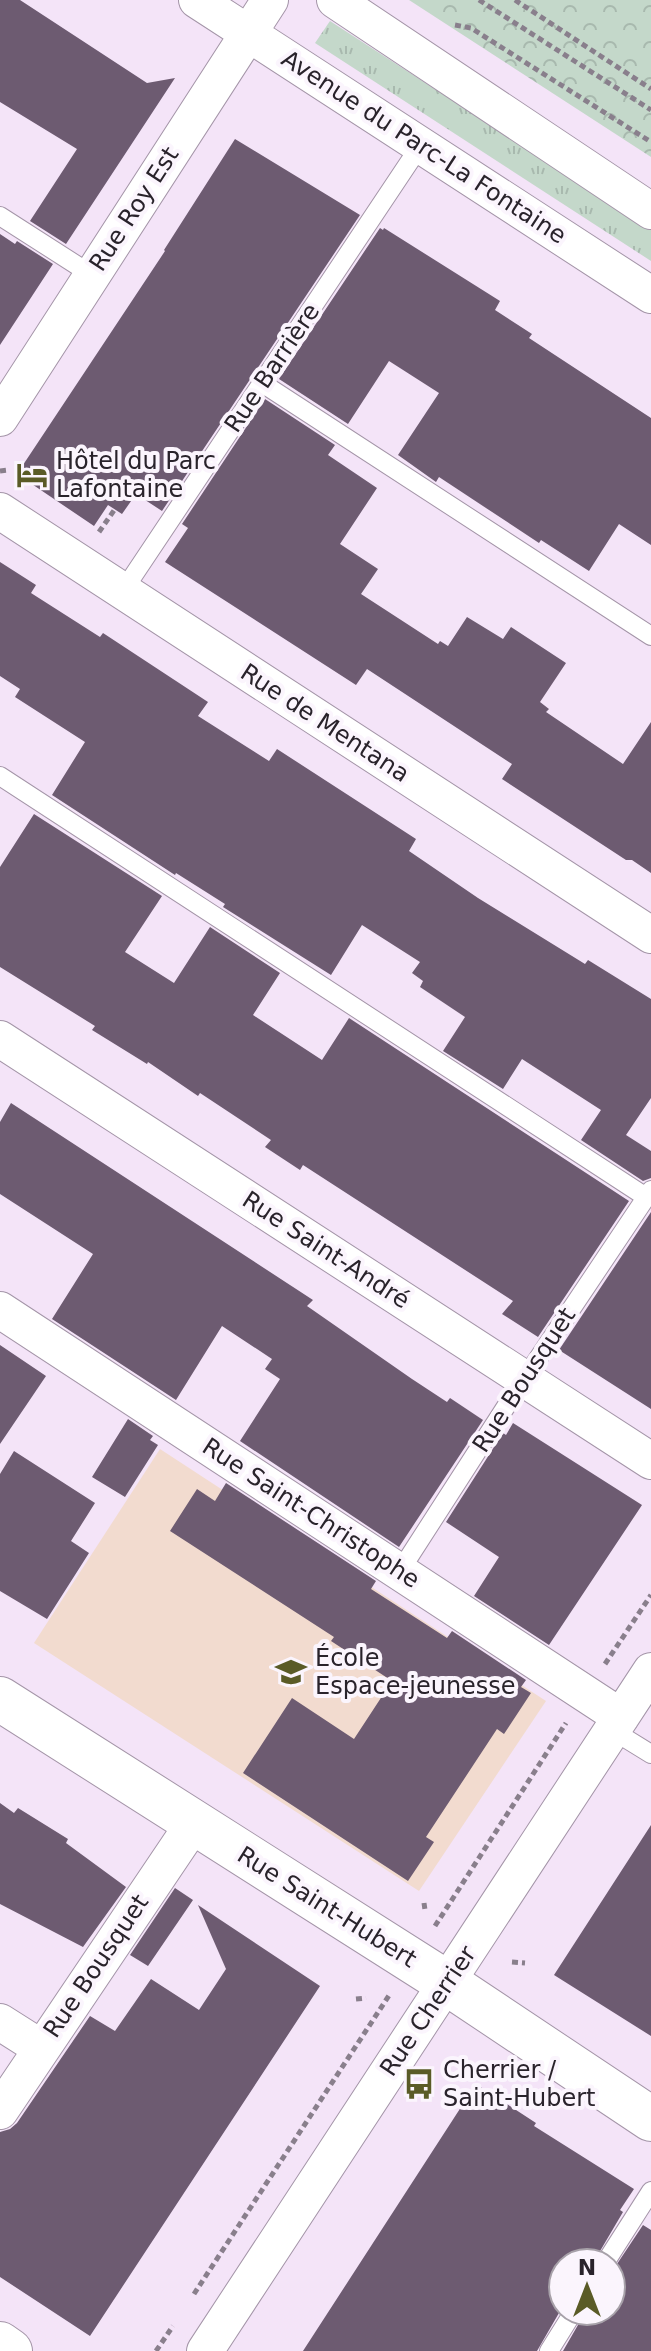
<svg xmlns="http://www.w3.org/2000/svg" width="651" height="2351" font-family="'DejaVu Sans',sans-serif">
  <style>
    .education { fill: #f2dbcf }
    .grass { fill: url(#grass-tufts) }
    .forest { fill: url(#forest-crowns) }
    .building { fill: #6d5b71 }
    .lines { fill: none; stroke-linecap: round; stroke-linejoin: round }
    .lane-casing { stroke: #a495a8; stroke-width: 20 }
    .street-casing { stroke: #a495a8; stroke-width: 38 }
    .secondary-casing { stroke: #a495a8; stroke-width: 46 }
    .path { stroke: #897f8c; stroke-width: 5; stroke-dasharray: 6 4; stroke-linecap: butt }
    .lane { stroke: #fff; stroke-width: 18 }
    .street { stroke: #fff; stroke-width: 36 }
    .secondary { stroke: #fff; stroke-width: 44 }
    .labels { text-anchor: middle; dominant-baseline: central; stroke-width: 8; stroke-linejoin: round; paint-order: stroke }
    .street-label { font-size: 24px; fill: #29232b; stroke: #fbf5fd }
    .poi-label { font-size: 24px; fill: #29232b; stroke: #fbf5fd; text-anchor: start }
  </style>
  <defs>
    <pattern id="grass-tufts" width="24" height="20" patternUnits="userSpaceOnUse" patternTransform="scale(2)"><rect width="24" height="20" fill="#c4d8ca"/><path d="M3 7l-1-3M5 7V3M7 7l1-3M15 17l-1-3M17 17v-4M19 17l1-3" fill="none" stroke="#a8b9ae"/></pattern>
    <pattern id="forest-crowns" width="20" height="18" patternUnits="userSpaceOnUse" patternTransform="scale(2)"><rect width="20" height="18" fill="#c4d8ca"/><path d="M2 6a3 3 0 1 1 6 0M12 15a3 3 0 1 1 6 0" fill="none" stroke="#a8b9ae"/></pattern>
  </defs>
  <rect width="100%" height="100%" fill="#f4e4f8"/>
  <path class="education" d="M160,1449l386,252 -127,190 -385,-248z"/>
  <path class="grass" d="M330,21l321,208v32l-336,-218z"/>
  <path class="forest" d="M409,0h242v157z"/>
  <path class="building" d="M0,0h20l127,83 28,-5 -109,166 -36,-23 47,-72 -77,-47z
    M235,139l125,76 -198,296 -26,-17 -14,20 -14,-9 -14,21 -77,-52 148,-223 -1,-1z
    M380,228l3,2 1,-2 116,73 -5,9 37,24 -3,4 122,80v127l-32,-21 -30,47 -48,-31 -2,3 -100,-66 -3,5 -38,-27 41,-62 -50,-32 -41,63 -69,-45z
    M0,234l15,10 2,-3 36,23 -53,81z
    M265,399l70,46 -7,10 49,33 -37,56 38,25 -17,25 77,50 2,-3 8,5 19,-29 36,22 8,-12 55,36 -26,39 9,7 -3,3 77,52 28,-42v151l-19,-13h-6l-124,-81 10,-15 -145,-95 -11,16 -191,-123 23,-34 -6,-4z
    M0,562l36,23 -5,8 69,44 3,-4 105,69 -10,14 71,45 8,-12 139,90 -7,12 69,47 107,66 3,-4 63,39v99l-25,37 25,16v27l-8,3 -62,-41 20,-30 -79,-51 -19,30 -60,-38 22,-34 -45,-30 3,-6 -11,-8 8,-11 -58,-37 -31,50 -108,-68 2,-3 -49,-31 -1,2 -123,-80 33,-53 -70,-45 5,-8 -20,-13z
    M34,814l128,82 -37,56 49,31 36,-56 70,46 -27,42 69,45 27,-42 280,183 -91,136 -36,-23 11,-13 -210,-136 -3,5 -35,-23 6,-7 -71,-47 -2,3 -50,-34 -1,2 -55,-34 3,-4 -95,-59v-100z
    M11,1103l302,197 -6,6 105,73 35,23 3,-4 33,22 -84,127 -159,-106 40,-62 -15,-10 7,-10 -50,-33 -46,74 -124,-81 41,-65 -93,-60v-72z
    M651,1212v197l-92,-59z
    M0,1345l46,31 -46,68z
    M128,1419l25,17 -3,4 8,5 -33,52 -33,-20z
    M513,1423l129,82 -93,140 -75,-49 25,-39 -53,-35 57,-89 3,2z
    M14,1451l81,52 -24,38 18,12 -42,66 -47,-28v-117z
    M226,1483l150,98 -5,8 76,49 5,-7 74,49 -5,7 10,6 -27,41 -7,-5 -71,108 8,5 -26,39 -165,-108 49,-75 62,41 38,-58 -61,-40 3,-4 -164,-106 27,-42 18,12z
    M0,1803l14,10 4,-5 50,31 -2,4 60,44 -43,60 -83,-43z
    M651,1825v211l-97,-61z
    M175,1888l18,12 -45,66 -18,-11z
    M198,1905l122,81 -230,350 -90,-59v-145l10,-3 7,-6 73,-107 25,15 36,-52 48,31 27,-41z
    M476,2084l60,39 -2,3 100,63 -14,21 3,2 -30,51h-30v43l-26,45h-234z
    M643,2225l8,5v121h-88l23,-40h25v-38z"/>
  <g class="lines">
    <defs>
      <path id="lane" d="M0,216l92,59
        M262,383l389,253
        M123,591l297,-445
        M0,776l646,421
        M400,1571l105,-163 146,-218
        M612,1730l39,24
        M605,2263l46,-72
        M549,2351l25,-40"/>
      <path id="street" d="M197,0l454,295
        M335,0l316,211
        M0,418l270,-418
        M0,511l651,424
        M0,1039l651,422
        M0,1310l621,407
        M0,2022l41,26
        M0,2111l194,-288
        M205,2351l446,-680"/>
      <path id="secondary" d="M0,1699l447,284 204,136
        M0,2344l10,7"/>
    </defs>
    <use href="#lane" class="lane-casing"/>
    <use href="#street" class="street-casing"/>
    <use href="#secondary" class="secondary-casing"/>
    <path class="path" d="M479,0l172,110
      M515,0l136,89
      M455,25l16,3 180,114
      M0,471l9,-1
      M99,532l16,-23
      M605,1664l46,-69
      M424,1903l1,7
      M435,1926l131,-203
      M512,1962l13,1
      M356,1999l10,-1
      M194,2294l196,-300
      M156,2351l17,-25"/>
    <use href="#lane" class="lane"/>
    <use href="#street" class="street"/>
    <use href="#secondary" class="secondary"/>
  </g>
  <defs>
    <symbol id="hotel-bare" viewBox="-9 -9 18 18"><path d="M-6-4.5h1.5V1H6V5H4.5V3h-9V5H-6ZM-4 0a1.8 1.8 0 1 1 3.6 0ZM.5 0V-2.5h3Q6-2.5 6 0Z" fill="#5a5b27" stroke="#fbf5fd" stroke-width="2.5" paint-order="stroke"/></symbol>
    <symbol id="school-bare" viewBox="-9 -9 18 18"><path d="M0-5L7-2L0 1L-7-2ZM-4 1L0 2.5L4 1V4Q0 6-4 4Z" fill="#5a5b27" stroke="#fbf5fd" stroke-width="2.5" paint-order="stroke"/></symbol>
    <symbol id="bus-bare" viewBox="-9 -9 18 18"><path d="M-5-6H5V4H4V6H2V4H-2V6H-4V4H-5ZM-3.5-4V0h7V-4ZM-3.5 1.2v1.5H-2V1.2ZM2 1.2v1.5H3.5V1.2Z" fill="#5a5b27" stroke="#fbf5fd" stroke-width="2.5" paint-order="stroke"/></symbol>
  </defs>
  <g fill-rule="evenodd">
    <use href="#hotel-bare" x="10" y="453" width="44" height="44"/>
    <use href="#school-bare" x="269" y="1650" width="44" height="44"/>
    <use href="#bus-bare" x="397" y="2062" width="44" height="44"/>
  </g>
  <g class="labels">
    <g class="street-label">
      <text transform="translate(424 147) rotate(33)">Avenue du Parc-La Fontaine</text>
      <text transform="translate(134 209) rotate(-57)">Rue Roy Est</text>
      <text transform="translate(272 368) rotate(-56)">Rue Barrière</text>
      <text transform="translate(325 723) rotate(33)">Rue de Mentana</text>
      <text transform="translate(326 1250) rotate(33)">Rue Saint-André</text>
      <text transform="translate(524 1380) rotate(-57)">Rue Bousquet</text>
      <text transform="translate(311 1513) rotate(33)">Rue Saint-Christophe</text>
      <text transform="translate(327 1907) rotate(32)">Rue Saint-Hubert</text>
      <text transform="translate(96 1966) rotate(-56)">Rue Bousquet</text>
      <text transform="translate(428 2011) rotate(-56)">Rue Cherrier</text>
    </g>
    <g class="poi-label">
      <text x="56" y="461">Hôtel du Parc<tspan x="56" dy="28">Lafontaine</tspan></text>
      <text x="315" y="1658">École<tspan x="315" dy="28">Espace-jeunesse</tspan></text>
      <text x="443" y="2070">Cherrier /<tspan x="443" dy="28">Saint-Hubert</tspan></text>
    </g>
  </g>
  <g transform="translate(587 2287)"><circle r="38" fill="#fbf5fd" stroke="#a7a1a9" stroke-width="2"/>
  <path d="M0-6L14 30L0 20L-14 30Z" fill="#5a5b27"/>
  <text y="-12" font-size="22" font-weight="bold" text-anchor="middle" fill="#29232b">N</text>
  </g>
</svg>
